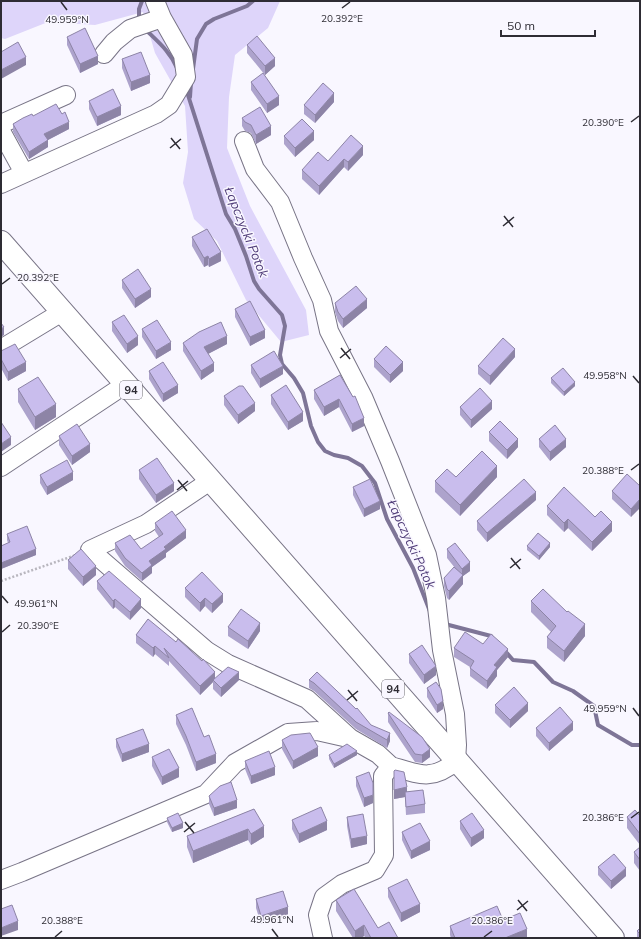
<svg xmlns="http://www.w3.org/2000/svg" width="641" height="939" font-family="Mulish,sans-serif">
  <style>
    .green { fill: #ded5fa }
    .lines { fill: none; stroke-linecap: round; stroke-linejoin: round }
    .stream { stroke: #7e7597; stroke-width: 4 }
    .minor-casing { stroke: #787486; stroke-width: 20 }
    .major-casing { stroke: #787486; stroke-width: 24 }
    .path { stroke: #b8b6be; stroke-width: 2.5; stroke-dasharray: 2 2; stroke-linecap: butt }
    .minor { stroke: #fff; stroke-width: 18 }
    .major { stroke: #fff; stroke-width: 22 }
    .wall { fill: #ada3cc }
    .shaded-wall { fill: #8d84a6 }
    .building { fill: #c9bded; stroke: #8d84a6 }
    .ticks { fill: none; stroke: #2e2c34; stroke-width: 1.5 }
    .labels { text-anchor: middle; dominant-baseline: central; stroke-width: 3; stroke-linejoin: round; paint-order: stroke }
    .shield { fill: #f9f7ff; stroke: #6b6971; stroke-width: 1 }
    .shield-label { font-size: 11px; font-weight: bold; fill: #2e2c34 }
    .water-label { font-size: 13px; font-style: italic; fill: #503d79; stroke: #f9f7ff }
    .ticks-label { font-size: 10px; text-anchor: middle; fill: #2e2c34; stroke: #f9f7ff; stroke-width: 3; stroke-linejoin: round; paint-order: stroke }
  </style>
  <rect width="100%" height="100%" fill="#f9f7ff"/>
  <path class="green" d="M1,1h279l-12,27 -33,27 -6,42 -2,51 23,58 56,104 3,25 -28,7 -35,-42 -29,-59 -23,-22 -11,-36 5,-31 -3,-46 -30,-53 -12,-41 -48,13 -47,-3 -43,17 -4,-1z"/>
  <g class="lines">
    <path class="stream" d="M139,16v-7l3,-8
      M145,29c12,12 25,22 32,39
      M193,69l4,-30 9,-15 8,-5 33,-13 6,-5
      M187,92l39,122 9,15 11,27 8,25 5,8 23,26 3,11 -5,29 2,9 12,14 9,15 8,33 7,16 7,9 9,4 14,3 14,8 13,17 12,36 26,49 18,46
      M190,97l1,-15
      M445,624l46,12 2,3
      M505,651l8,9 21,2 19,20 20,9 21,15 4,19 34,20h8"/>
    <defs>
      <path id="minor" d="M104,54l10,-12 16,-13 32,-11
        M1,124l65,-29
        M1,131l23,42
        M244,141l11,28 25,33 23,56 19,42 7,31 34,66 27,64 37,94 9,43 6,52 13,64 2,31 -1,16c-24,21 -38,13 -65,5l-8,10 1,79 -9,15 -33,14 -18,13 -6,18 5,23
        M1,184l155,-70 13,-9 17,-28 -3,-22 -21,-37 -7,-17
        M1,349l61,-37
        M1,467l125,-83
        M210,481l-64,43 -56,26 117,101 21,13 79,35 43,39 28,16 13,12
        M1,880l21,-8 184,-78 29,-31 53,-30 29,-2 31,7"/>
      <path id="major" d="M1,242l612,696"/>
    </defs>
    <use href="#minor" class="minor-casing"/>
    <use href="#major" class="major-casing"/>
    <path class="path" d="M1,581l75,-26"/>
    <use href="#minor" class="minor"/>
    <use href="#major" class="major"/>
  </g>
  <path class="wall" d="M67,37l31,27 -18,9 -13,-28z
    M247,45l28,21 -10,9 -18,-22z
    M122,59l28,24 -19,8 -9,-23z
    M251,82l28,23 -12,8 -16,-23z
    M89,101l32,14 -24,11 -8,-17z
    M334,102l-19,21 -11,-9v-9z
    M33,116l36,13 -21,11v7l-19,12 -16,-27v-8z
    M242,118l29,17 -15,9 -5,-11 -6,-2 -3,-5z
    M284,136l30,4 -19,17 -11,-13z
    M363,155l-15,16 -4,-4 -25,28 -17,-16v-9l26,-9z
    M192,237l29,24 -12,6 -1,-2 -4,2 -12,-21z
    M122,280l29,17 -16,11 -13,-20z
    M335,303l32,5 -24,20 -5,-7 -3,-9z
    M235,309l30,29 -15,8 -15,-29z
    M112,322l26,23 -11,8 -15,-22z
    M142,329l29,21 -15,9 -14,-22z
    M183,343l44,1 -19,10 6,17 -13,9 -18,-29z
    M1,351l25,20 -18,10 -7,-13z
    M515,357l-25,28 -12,-11v-8z
    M374,359l29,12 -13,12 -16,-16z
    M251,365l32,9 -23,14 -9,-15z
    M149,371l29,22 -15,9 -14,-23z
    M340,375l24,51 -12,6 -13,-25 -15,9 -10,-17v-9z
    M551,378l24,8 -11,10 -13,-13z
    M18,389l38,28 -21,13 -17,-28z
    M271,395l32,26 -15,9 -17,-26z
    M224,396l31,15 -17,13 -14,-19z
    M460,407l32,2 -21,19 -11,-13z
    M489,432l29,15 -11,12 -18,-18z
    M59,436l31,16 -18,13 -13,-20z
    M539,439l27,8 -16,14 -11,-14z
    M139,470l35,21 -18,12 -17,-24z
    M40,475l33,5 -26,15 -7,-12z
    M456,477h41l-37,39 -25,-24v-11z
    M640,486l-9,31 -19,-18v-8z
    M353,487l27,22 -16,8 -11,-22z
    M536,500l-49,42 -10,-12v-9z
    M547,506l48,11 17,14 -20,20 -24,-23 -4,4 -17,-17z
    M155,523l31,15 -20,15v4l-14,10v6l-10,8 -17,-15 -10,-15v-8l26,6 18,-12 -4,-6z
    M7,534l29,21 -35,14v-23l7,-3 -1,-3z
    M527,546l23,1 -11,13 -12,-10z
    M447,549l23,22 -7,5v8l-14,16 -2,-2 -3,-12v-8l11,-10 -8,-10z
    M68,560l28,15 -13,11 -15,-17z
    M97,581l44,27 -11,12 -15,-13 -2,2 -16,-20z
    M185,588l38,14 -11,11 -7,-7 -5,6 -15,-15z
    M531,601l36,11 18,24 -21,26 -17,-14v-11l4,-5 -20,-20z
    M148,619l67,59 24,2 -18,17 -8,-8v-7l-13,13 -31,-34v5l-14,-12 -2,3 -17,-14v-8z
    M228,627l32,4 -12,18 -20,-13z
    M483,644l25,13 -11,13v6l-10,13 -17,-13v-9l-16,-10v-9z
    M409,654l27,21 -12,9 -15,-21z
    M317,672l54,53 19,16 -3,7 -31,-19 -42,-38 -5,-3v-8z
    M427,688l16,21 -6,4 -10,-16z
    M495,705l33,6 -18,17 -15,-15z
    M388,713l42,44 -8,6 -7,-1 -27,-40z
    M176,715l40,48 -20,8 -10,-26 -10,-21z
    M536,728l37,2 -24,21 -13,-15z
    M116,739l33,13 -27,10 -6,-15z
    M282,740l36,16 -25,13 -11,-20z
    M329,755h28l-23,13 -5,-9z
    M152,757l27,20 -17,8 -10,-19z
    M245,761l30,14 -24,9 -6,-15z
    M394,771l13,21 18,12v9l-19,2 -1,-18 -11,2z
    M356,777l17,26 -9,4 -8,-21z
    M209,796l28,12 -23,8 -5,-12z
    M254,809l10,28 -13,8 -3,-5 -55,23 -6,-16v-11z
    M640,816v29l-13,-17v-11z
    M347,817l20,27 -16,4 -4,-22z
    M167,818l16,10 -11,4 -5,-10z
    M292,820l35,10 -28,13 -7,-14z
    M460,821l24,17 -13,9 -11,-18z
    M402,832l28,18 -19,9 -9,-19z
    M640,847v24l-6,-8v-11z
    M598,867l28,9 -15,13 -13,-14z
    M388,888l32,24 -19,10 -13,-25z
    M256,899l32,17 -27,8 -5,-16z
    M336,900l42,28 20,10h-32l-2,-2 -3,2h-8l-17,-27z
    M503,920l24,18h-76l-1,-3v-9z
    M640,928v10h-3v-7z"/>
  <path class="shaded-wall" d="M98,56v8l-18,9v-9z
    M26,57v8l-25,14v-9z
    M275,58v8l-10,9v-9z
    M150,75v8l-19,8v-9z
    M334,93v9l-19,21v-8z
    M279,96v9l-12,8v-9z
    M121,106v9l-24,11v-9z
    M69,122v7l-25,13v-8z
    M271,126v9l-15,9v-9z
    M314,131v9l-19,17v-9z
    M48,140v7l-19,12v-7z
    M363,146v9l-15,16v-9z
    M344,159v8l-25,28v-9z
    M221,252v9l-12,6v-8z
    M208,256v9l-4,2v-9z
    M151,289v8l-16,11v-9z
    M367,299v9l-24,20v-9z
    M4,327v8l-3,2v-8z
    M265,330v8l-15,8v-9z
    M138,336v9l-11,8v-9z
    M227,336v8l-23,12v-9z
    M171,342v8l-15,9v-8z
    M515,349v8l-25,28v-9z
    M26,362v9l-18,10v-9z
    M403,362v9l-13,12v-8z
    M214,363v8l-13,9v-9z
    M283,366v8l-23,14v-9z
    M575,382v4l-11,10v-4z
    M178,385v8l-15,9v-8z
    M339,399v8l-15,9v-9z
    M492,401v8l-21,19v-8z
    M255,403v8l-17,13v-9z
    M56,404v13l-21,13v-13z
    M303,412v9l-15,9v-8z
    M364,418v8l-12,6v-8z
    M11,437v8l-10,7v-8z
    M518,439v8l-11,12v-9z
    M566,439v8l-16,14v-9z
    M90,444v8l-18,13v-9z
    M497,466v11l-37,39v-11z
    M73,472v8l-26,15v-8z
    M174,483v8l-18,12v-8z
    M536,492v8l-49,42v-9z
    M640,499v9l-9,9v-8z
    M380,501v8l-16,8v-8z
    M568,519v9l-4,4v-9z
    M612,522v9l-20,20v-9z
    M186,530v8l-20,15v4l-14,10v6l-10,8v-8l7,-12 15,-14z
    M550,543v4l-11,13v-4z
    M36,549v6l-35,14v-6z
    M470,562v9l-7,5v8l-14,16v-9l13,-15v-7z
    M96,566v9l-13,11v-9z
    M223,594v8l-11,11v-9z
    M205,598v8l-5,6v-9z
    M115,599v8l-2,2v-8z
    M141,599v9l-11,12v-8z
    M260,623v8l-12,18v-8z
    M585,624v12l-21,26v-11z
    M155,646v8l-2,3v-9z
    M508,649v8l-11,13v6l-10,13v-8l7,-16z
    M436,666v9l-12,9v-9z
    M215,672v9l-2,-1v2l-13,13v-9z
    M239,672v8l-18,17v-9z
    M443,701v8l-6,4v-8z
    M528,703v8l-18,17v-8z
    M573,722v8l-24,21v-8z
    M390,733v8l-3,7v-8z
    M149,744v8l-27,10v-8z
    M318,747v9l-25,13v-8z
    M430,749v8l-8,6v-8z
    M357,751v4l-23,13v-4z
    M216,754v9l-20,8v-9z
    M275,767v8l-24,9v-8z
    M179,768v9l-17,8v-8z
    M407,787v9l-2,-4v5l-11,2v-9z
    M373,795v8l-9,4v-9z
    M237,800v8l-23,8v-8z
    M327,821v9l-28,13v-9z
    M183,823v5l-11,4v-4z
    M264,826v11l-13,8v-11z
    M248,829v11l-55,23v-12z
    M484,830v8l-13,9v-9z
    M367,836v8l-16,4v-9z
    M430,841v9l-19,9v-8z
    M626,868v8l-15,13v-8z
    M420,904v8l-19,10v-9z
    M288,907v9l-27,8v-8z
    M18,921v9l-17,6v-8z
    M364,925v11l-3,2h-6v-7z
    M527,929v9h-22z"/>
  <path class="building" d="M85,28l13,28 -18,8 -13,-27z
    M257,36l18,22 -10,8 -18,-21z
    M18,42l8,15 -25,13v-18z
    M141,52l9,23 -19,7 -9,-23z
    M263,73l16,23 -12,8 -16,-22z
    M323,83l11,10 -19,22 -11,-10z
    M113,89l8,17 -24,11 -8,-16z
    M56,104l6,10 3,-2 4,10 -25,12 4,6 -19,12 -16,-28 10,-6 9,-4 1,2z
    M260,107l11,19 -15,9 -5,-10 -6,-3 -3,-4z
    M302,119l12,12 -19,17 -11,-12z
    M351,135l12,11 -15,16 -4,-3 -25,27 -17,-16 16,-18 10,9z
    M207,229l14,23 -12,7 -1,-3 -4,2 -12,-21z
    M138,269l13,20 -16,10 -13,-19z
    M356,286l11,13 -24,20 -5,-7 -3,-9z
    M250,301l15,29 -15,7 -15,-28z
    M124,315l14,21 -11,8 -15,-22z
    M157,320l14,22 -15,9 -14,-22z
    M221,322l6,14 -23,11 10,16 -13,8 -18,-28 16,-11z
    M1,323l3,4 -3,2z
    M503,338l12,11 -25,27 -12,-10z
    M15,344l11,18 -18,10 -7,-13v-8z
    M386,346l17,16 -13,13 -16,-16z
    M274,351l9,15 -23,13 -9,-14z
    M163,362l15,23 -15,9 -14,-23z
    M563,368l12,14 -11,10 -13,-14z
    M340,375l13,22 2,-1 9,22 -12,6 -13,-25 -15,8 -10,-17z
    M38,377l18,27 -21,13 -17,-28z
    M286,385l17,27 -15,10 -17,-27z
    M239,386h4l12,17 -17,12 -14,-19z
    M480,388l12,13 -21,19 -11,-13z
    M500,421l18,18 -11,11 -18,-18z
    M1,422l10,15 -10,7z
    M77,424l13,20 -18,12 -13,-20z
    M555,425l11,14 -16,13 -11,-13z
    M482,451l15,15 -37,39 -25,-24 12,-12 9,8z
    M157,458l17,25 -18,12 -17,-25z
    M67,460l6,12 -26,15 -7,-12z
    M627,474l13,12v13l-9,10 -19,-18z
    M370,479l10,22 -16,8 -11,-22z
    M524,479l12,13 -49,41 -10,-12z
    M564,487l31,30 6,-6 11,11 -20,20 -24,-23 -4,4 -17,-17z
    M172,511l14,19 -22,17 2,2 -17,12 3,4 -10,8 -17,-15 -10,-15 15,-8 11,14 22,-15 -8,-11z
    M27,526l9,23 -35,14v-17l9,-4 -3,-8z
    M538,533l12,10 -11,13 -12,-10z
    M455,543l15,19 -8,7 -15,-20z
    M81,549l15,17 -13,11 -15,-17z
    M454,567l9,8 -14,16 -2,-2 -3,-11z
    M109,571l32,28 -11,13 -15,-13 -2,2 -16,-20z
    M202,572l21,22 -11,10 -7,-6 -5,5 -15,-15z
    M543,589l24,23 1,-1 17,13 -21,27 -17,-14 9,-11 -25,-25z
    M241,609l19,14 -12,18 -20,-14z
    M148,619l28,23 2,-3 24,22 1,-2 12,13 -15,14 -36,-38 5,10 -14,-12 -2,2 -17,-13z
    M465,632l18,12 8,-10 17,15 -14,16 3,2 -10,14 -17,-13 4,-7 -20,-13z
    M422,645l14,21 -12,9 -15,-21z
    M228,667l11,5 -18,16 -8,-8z
    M317,672l39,37 1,-1 14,17 19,8 -3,7 -31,-18 -42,-39 -5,-3z
    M436,682l5,7 2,12 -6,4 -10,-17z
    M514,687l14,16 -18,17 -15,-15z
    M560,707l13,15 -24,21 -13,-15z
    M192,708l12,29 5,-2 7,19 -20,8 -10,-26 -10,-21z
    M389,712l33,25 8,12 -8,6 -7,-1 -27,-41z
    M143,729l6,15 -27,10 -6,-15z
    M310,733l8,14 -25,14 -11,-21 9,-5z
    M347,744l10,7 -23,13 -5,-9z
    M169,749l10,19 -17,9 -10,-20z
    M269,751l6,16 -24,9 -6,-15z
    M395,770l9,2 3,15 -13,3v-19z
    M369,772l4,11v12l-9,3 -8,-21z
    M231,782l6,18 -23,8 -5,-12 11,-10z
    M423,790l2,14 -19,3 -1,-15z
    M321,807l6,14 -28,13 -7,-14z
    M254,809l10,17 -13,8 -3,-5 -55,22 -6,-15z
    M635,810l5,6v18l-13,-17z
    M178,813l5,10 -11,5 -5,-10z
    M472,813l12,17 -13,8 -11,-17z
    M363,814l4,22 -16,3 -4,-22z
    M420,823l10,18 -19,10 -9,-19z
    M640,847v13l-6,-8z
    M614,854l12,14 -15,13 -13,-14z
    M407,879l13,25 -19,9 -13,-25z
    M354,889l24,39 11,-6 9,16h-27l-7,-13 -9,6 -19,-31z
    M283,891l5,16 -27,9 -5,-17z
    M12,905l6,16 -17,7v-19z
    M497,906l6,14 17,-7 7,16 -22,9h-50l-5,-12z
    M640,928v6l-3,-3z"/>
  <path class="ticks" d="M61,2l6,8M342,8l8,-6M631,122l8,-6M171,138l9,11M170,148l11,-9M504,216l9,11M503,226l11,-9M2,284l8,-6M341,348l9,11M340,358l11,-9M633,376l6,7M631,470l8,-6M178,480l9,11M177,490l11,-9M511,558l9,11M510,568l11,-9M2,596l6,7M2,632l8,-7M348,690l9,11M347,700l11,-9M633,708l6,8M631,818l8,-6M185,822l9,11M184,832l11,-9M518,900l9,11M517,910l11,-9M272,929l6,8M55,937l7,-6M484,937l8,-6"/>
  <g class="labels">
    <g class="shield">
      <rect x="120" y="381" width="22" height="18" rx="3"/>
      <rect x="382" y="680" width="22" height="18" rx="3"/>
    </g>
    <g class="shield-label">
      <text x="131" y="390">94</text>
      <text x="393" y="689">94</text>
    </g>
    <g class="water-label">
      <text transform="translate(247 232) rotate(68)">Łapczycki Potok</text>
      <text transform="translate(412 544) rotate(65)">Łapczycki Potok</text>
    </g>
  </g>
  <g class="ticks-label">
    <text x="342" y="22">20.392°E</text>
    <text x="67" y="23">49.959°N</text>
    <text x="603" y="126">20.390°E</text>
    <text x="38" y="281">20.392°E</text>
    <text x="605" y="379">49.958°N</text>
    <text x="603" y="474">20.388°E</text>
    <text x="36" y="607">49.961°N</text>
    <text x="38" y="629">20.390°E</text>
    <text x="605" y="712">49.959°N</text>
    <text x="603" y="821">20.386°E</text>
    <text x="272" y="923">49.961°N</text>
    <text x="62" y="924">20.388°E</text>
    <text x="492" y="924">20.386°E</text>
  </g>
  <rect width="641" height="939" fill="none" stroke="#2e2c34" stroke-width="4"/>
  <path d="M501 30v6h94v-6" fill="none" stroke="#2e2c34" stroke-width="2"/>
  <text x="507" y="30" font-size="12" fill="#2e2c34" stroke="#f9f7ff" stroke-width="3" paint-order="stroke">50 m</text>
</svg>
